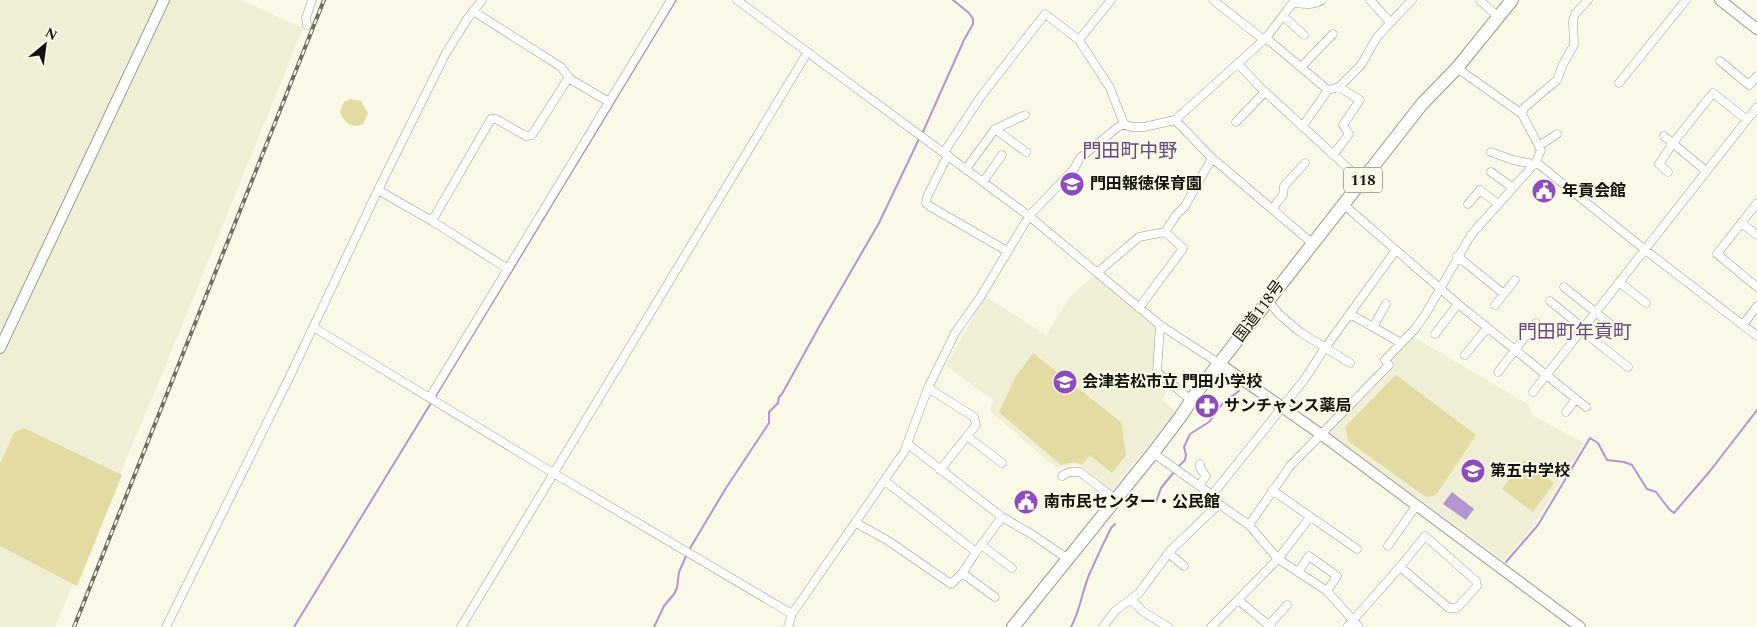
<svg xmlns="http://www.w3.org/2000/svg" width="1757" height="627" font-family="Spectral,'Noto Sans JP',serif">
  <style>
    .built { fill: #f1eed6 }
    .green { fill: #e3dba2 }
    .water { fill: #b594d2 }
    .lines { fill: none; stroke-linecap: round; stroke-linejoin: round }
    .stream { stroke: #b594d2; stroke-width: 2 }
    .minor-casing { stroke: #9c9a8b; stroke-width: 9 }
    .tertiary-casing { stroke: #9c9a8b; stroke-width: 12 }
    .trunk-casing { stroke: #9c9a8b; stroke-width: 14 }
    .minor { stroke: #fff; stroke-width: 8 }
    .tertiary { stroke: #fff; stroke-width: 10 }
    .trunk { stroke: #fff; stroke-width: 12 }
    .rail-casing { stroke: #6f6d63; stroke-width: 4 }
    .rail { stroke: #faf8e7; stroke-width: 2; stroke-dasharray: 5.5; stroke-linecap: butt }
    .labels { text-anchor: middle; dominant-baseline: central; stroke-width: 4; stroke-linejoin: round; paint-order: stroke }
    .shield { fill: #faf8e7; stroke: #59584e; stroke-width: 1 }
    .shield-label { font-size: 15px; font-weight: bold; fill: #14130d }
    .poi-label { font-size: 16px; font-weight: bold; fill: #14130d; stroke: #faf8e7; text-anchor: start }
    .street-label { font-size: 16px; fill: #14130d; stroke: #faf8e7 }
    .quarter-label { font-size: 19px; fill: #674681; stroke: #faf8e7 }
  </style>
  <rect width="100%" height="100%" fill="#faf8e7"/>
  <path class="built" d="M0,0h241l62,28 -142,349 -106,250h-55z
    M1095,275l63,53 -4,46 14,16 -6,10 14,11 -65,80 -31,-26 -6,-1 -18,4 -66,-57 3,-11 -47,-34 39,-70 61,39 24,-38z
    M1414,337l110,65 5,3 3,10 52,28 -49,81 -31,37 -175,-128 66,-67 -5,-5z"/>
  <path class="green" d="M351,99l10,2 7,12 -5,11c-12,5 -19,-1 -23,-12l4,-10z
    M1033,353l88,69 5,33 -14,18 -22,-18 -8,10 -8,-3 -13,3 -62,-53 16,-34z
    M1396,375l80,60 -40,60 -10,2 -78,-56 -3,-14z
    M24,428l98,47 -45,111 -77,-40v-82l14,-31z
    M1524,460l30,23 -21,29 -31,-23z"/>
  <path class="water" d="M1452,492l22,17 -8,11 -23,-16z"/>
  <g class="lines">
    <path class="stream" d="M922,134l42,-94 9,-16v-5l-4,-6 -16,-13
      M434,399l242,-399
      M1177,468l8,-8 1,-5 -2,-8 6,-13 19,-12 14,-19 16,-12
      M1129,504l6,-7 17,6 4,-1 5,-14 13,-16
      M689,550l37,-62 43,-65v-11l9,-9 1,-6 3,-3 38,-69 59,-102 40,-84
      M1506,562l32,-37 52,-87 8,5 9,17 17,2 8,3 15,24 9,3 13,17 5,4 36,-42 47,-61
      M294,627l137,-224
      M654,627l10,-21 10,-12 3,-6 2,-16 8,-18
      M1071,627c9,-16 11,-35 18,-52 7,-16 14,-31 22,-47l4,-4"/>
    <defs>
      <path id="minor" d="M737,0l292,216 131,109 60,39
        M1213,0l51,40
        M1370,0l20,22
        M1480,0l18,17
        M1293,3c10,1 20,3 29,-3
        M473,11l88,56 9,12 39,23
        M1283,16l21,19
        M307,25l-1,-7 6,-18
        M1266,38l62,52 11,-3 22,-22 16,-28 35,-37
        M1079,40l31,48 14,36 7,3h13l31,-7 91,-82 29,-38
        M1720,61l29,24 8,-9
        M1238,64l24,25 100,92
        M1301,67l32,-33
        M1457,68l65,46
        M1619,83l67,-83
        M1175,120l37,38 100,85
        M1236,122l29,-30
        M1302,127l26,-37
        M995,129l31,23
        M1664,136l42,35
        M1539,146l18,-12
        M944,152l38,-57 63,-81 34,26 32,-40
        M1491,152l22,8 15,3 4,3
        M948,155l-21,42 -1,6 5,4 76,44
        M1333,155l16,-21 -6,-9 17,-25 -21,-13
        M1536,162l108,87 113,87
        M966,169l29,-40 30,-14
        M1491,172l22,16
        M1668,172l-9,-8 14,-21 40,-50 34,27
        M983,182l19,-27
        M378,190l54,31 76,48
        M1757,203l-40,51 40,33
        M1343,204l115,100 128,103
        M1468,204l12,-14 18,14
        M1272,209l11,-14 1,-9 21,-23
        M432,221l59,-102h5l30,17 6,-1 37,-58
        M1741,223l16,12
        M1457,256l47,38
        M1098,272l41,-35 26,-5 12,-18 8,-8 27,-48
        M1619,282l27,21
        M1564,287l60,48
        M1267,300l13,15 20,17 50,31
        M1550,301l33,27
        M1495,305l20,-25
        M1139,308l43,-58 1,-2 -18,-16
        M1350,314l51,29
        M1160,325l-3,47 34,28
        M1743,325l14,-19
        M313,327l242,147 237,140
        M1373,327l13,-23
        M1581,330l47,37
        M1435,334l23,-30
        M1465,355l22,-27
        M1498,372l38,-49
        M928,388l46,29 2,8 -36,45
        M1533,392l224,-285
        M430,397l241,-397
        M1566,412l10,-13
        M967,436l35,27
        M908,444l94,73 31,18 35,24
        M1153,453l59,42 7,9 30,21 29,34 49,32 32,36
        M1062,476l7,-4h11l35,27
        M885,481l91,71
        M1199,486l7,-10 -6,-8v-4
        M1272,490l85,59
        M1212,495l92,-115 21,-32 71,-98
        M856,523l31,17 64,44 12,-12 13,-20 26,-35
        M1249,525l41,-59 99,-101 -4,-5 30,-31 10,-14 46,-80 65,-73 5,-12 -19,-36 2,-6 33,-28 6,-16 11,-19 -1,-24 2,-7 13,-14
        M981,545l31,23
        M1388,546l28,-40
        M1170,551l2,5 12,10
        M1298,572l11,-16 28,20 -10,15
        M962,573l33,24
        M1131,599l11,12 26,16
        M1238,600l33,27
        M1269,625l18,-20
        M166,627l124,-251 88,-186 68,-137 22,-35 14,-18
        M461,627l346,-574
        M788,627l4,-13 112,-162 24,-64 27,-55 26,-37 48,-80 45,-47 6,-11 38,-31 6,-3
        M1103,627l12,-16 24,-18 31,-42 49,-47
        M1211,627l67,-68 32,-42
        M1347,627l53,-60 25,-31 51,45 1,5 -20,22h-8l-49,-41"/>
      <path id="tertiary" d="M1720,0l37,29
        M0,348l164,-348
        M1220,364l102,71 258,192"/>
      <path id="trunk" d="M1013,627l140,-174 28,-37 15,-23 226,-289 35,-36 55,-68"/>
    </defs>
    <use href="#minor" class="minor-casing"/>
    <use href="#tertiary" class="tertiary-casing"/>
    <use href="#trunk" class="trunk-casing"/>
    <use href="#minor" class="minor"/>
    <use href="#tertiary" class="tertiary"/>
    <use href="#trunk" class="trunk"/>
    <defs>
      <path id="rail" d="M74,627l250,-627"/>
    </defs>
    <use href="#rail" class="rail-casing"/>
    <use href="#rail" class="rail"/>
  </g>
  <defs>
    <symbol id="school-disc" viewBox="-11 -11 22 22"><circle r="9.5" fill="#8e4abe" stroke="#faf8e7"/><path d="M0-5L7-2L0 1L-7-2ZM-4 1L0 2.5L4 1V4Q0 6-4 4Z" fill="#fff"/></symbol>
    <symbol id="civic-disc" viewBox="-11 -11 22 22"><circle r="9.5" fill="#8e4abe" stroke="#faf8e7"/><path d="M-.6-6.5H3V-4.5H.6V-3L4-1V1h2V6H-6V1h2V-1L-.6-3ZM-1.2 2.5V6h2.4V2.5Z" fill="#fff"/></symbol>
    <symbol id="pharmacy-disc" viewBox="-11 -11 22 22"><circle r="9.5" fill="#8e4abe" stroke="#faf8e7"/><path d="M-2-6h4v4h4v4h-4v4h-4v-4h-4v-4h4Z" fill="#fff"/></symbol>
  </defs>
  <g fill-rule="evenodd">
    <use href="#school-disc" x="1058" y="170" width="28" height="28"/>
    <use href="#civic-disc" x="1530" y="177" width="28" height="28"/>
    <use href="#school-disc" x="1051" y="368" width="28" height="28"/>
    <use href="#pharmacy-disc" x="1193" y="392" width="28" height="28"/>
    <use href="#school-disc" x="1459" y="457" width="28" height="28"/>
    <use href="#civic-disc" x="1012" y="488" width="28" height="28"/>
  </g>
  <g class="labels">
    <rect class="shield" x="1344" y="167.5" width="38" height="25" rx="4"/>
    <g class="shield-label">
      <text x="1363" y="180">118</text>
    </g>
    <g class="poi-label">
      <text x="1090" y="184">門田報徳保育園</text>
      <text x="1562" y="191">年貢会館</text>
      <text x="1082" y="382">会津若松市立 門田小学校</text>
      <text x="1224" y="406">サンチャンス薬局</text>
      <text x="1490" y="471">第五中学校</text>
      <text x="1044" y="502">南市民センター・公民館</text>
    </g>
    <g class="street-label">
      <text transform="translate(1259 311) rotate(-53)">国道118号</text>
    </g>
    <g class="quarter-label">
      <text x="1130" y="151">門田町中野</text>
      <text x="1575" y="332">門田町年貢町</text>
    </g>
  </g>
  <g transform="translate(45 45) rotate(29)" stroke="#faf8e7" stroke-width="4" paint-order="stroke">
  <path d="M0-4L9 19L0 12L-9 19Z" fill="#14130d"/>
  <text y="-8" font-size="14" font-weight="bold" text-anchor="middle" fill="#14130d">N</text>
  </g>
</svg>
